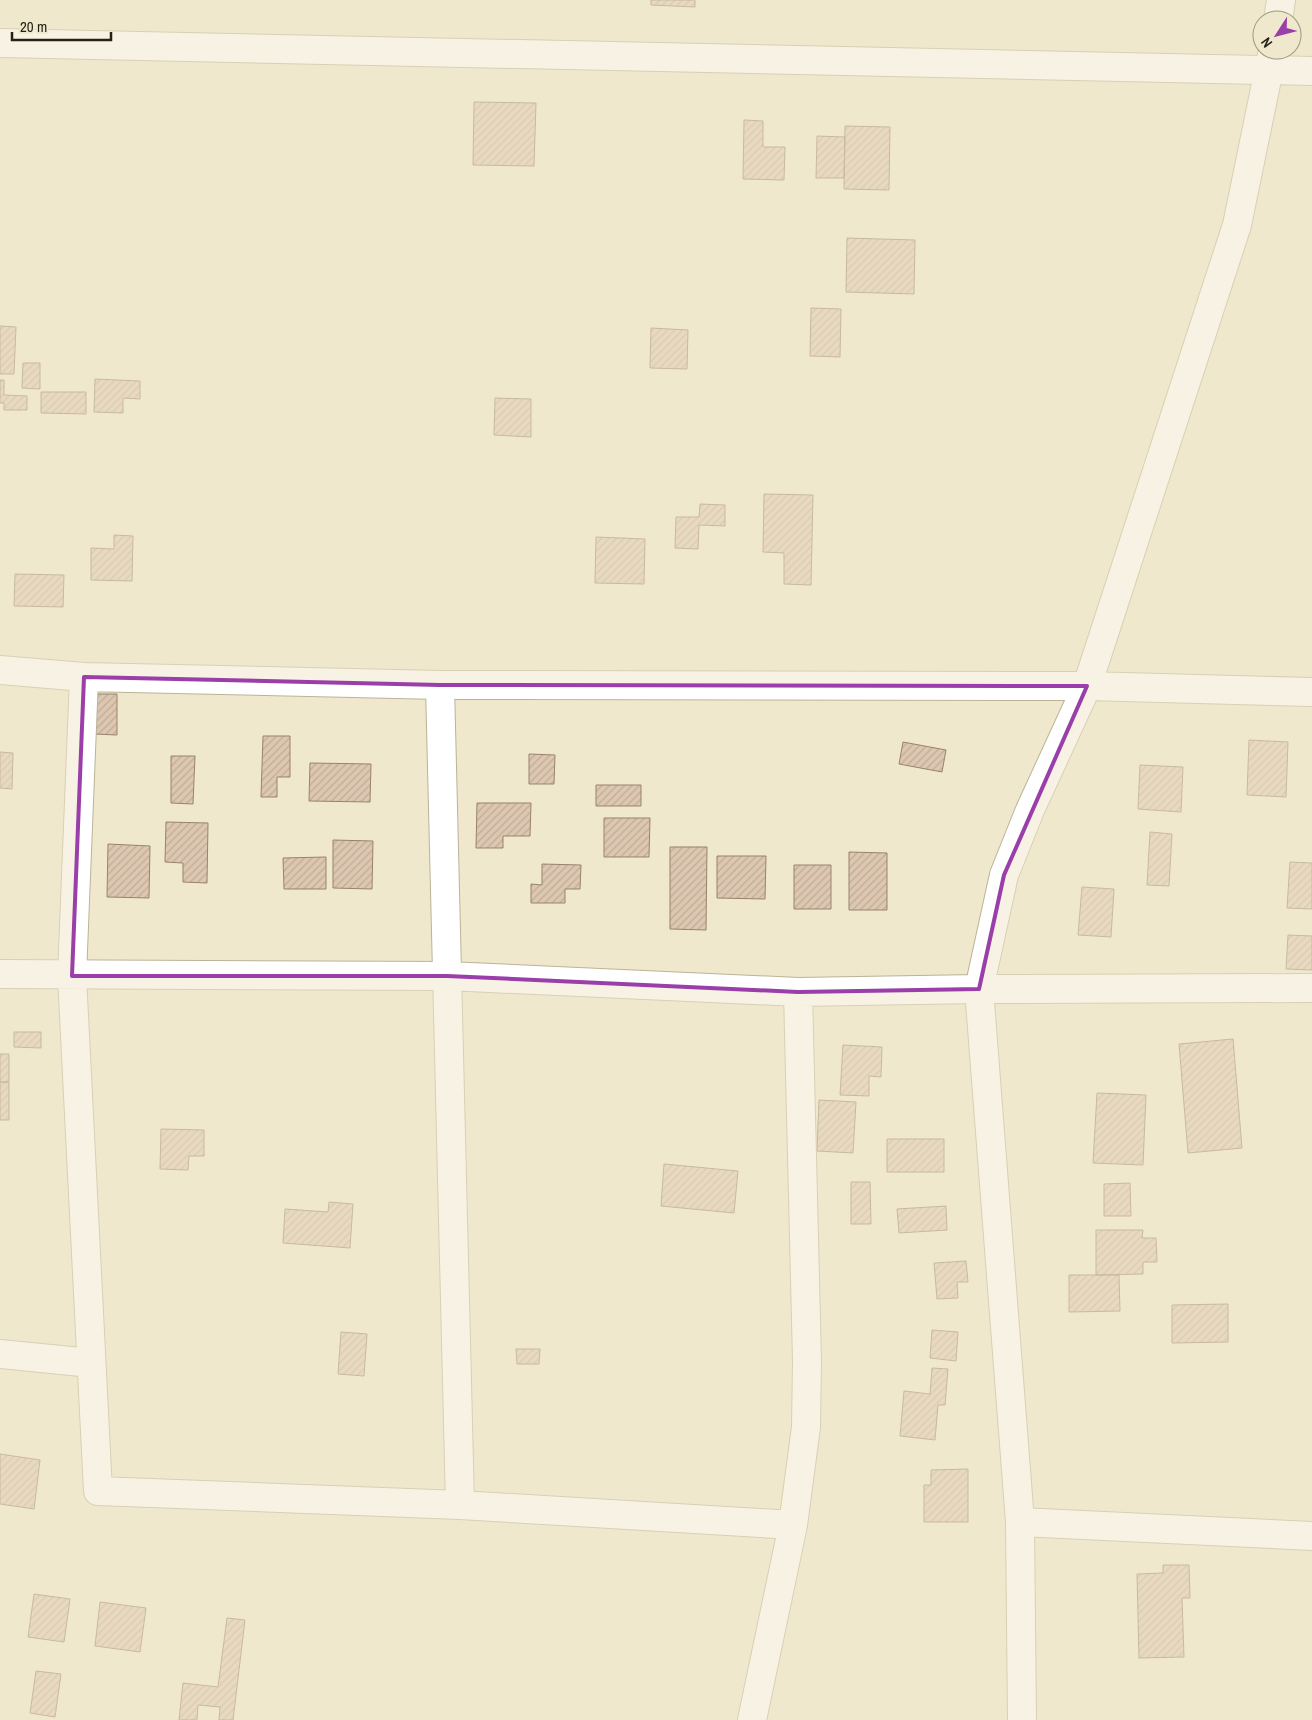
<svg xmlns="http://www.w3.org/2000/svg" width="1312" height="1720" font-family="'Archivo Narrow',sans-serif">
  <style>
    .building { fill: url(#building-hatch); stroke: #97836f }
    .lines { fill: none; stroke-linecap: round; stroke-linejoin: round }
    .minor-casing { stroke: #bbb398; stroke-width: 30 }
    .minor { stroke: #fff; stroke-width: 28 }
    .marked { fill: none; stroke: #9a3ea9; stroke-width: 4; stroke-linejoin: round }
  </style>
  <defs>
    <pattern id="building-hatch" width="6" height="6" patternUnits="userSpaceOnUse" patternTransform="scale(1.25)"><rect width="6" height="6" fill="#ddc7b1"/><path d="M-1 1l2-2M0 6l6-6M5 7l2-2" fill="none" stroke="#beab98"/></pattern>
  </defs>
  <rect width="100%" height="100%" fill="#f0e8cc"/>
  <path class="building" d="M651,0h44v7l-44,-2z
    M474,102l62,1 -2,63 -61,-1z
    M744,120l19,1v26h22l-1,33 -41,-1z
    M845,126l45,1 -1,63 -45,-1z
    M817,136l28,1 -1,41h-28z
    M847,238l68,2 -1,54 -68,-2z
    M811,308l30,1 -1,48 -30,-1z
    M0,326l16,1 -2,47h-14z
    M651,328l37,2 -1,39 -37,-1z
    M23,363h17v26l-18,-1z
    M95,379l45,2v18l-17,-1v15l-29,-1z
    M0,380h4v15l23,1v14h-23v-7h-4z
    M41,392h45v22l-45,-1z
    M495,398l36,1v38l-37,-2z
    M764,494l49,1 -2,90 -27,-1v-31l-21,-1z
    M700,504l25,1v21l-26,-1 -1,24 -23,-1 1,-31h23z
    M114,535l19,1 -1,45 -41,-1v-32l23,1z
    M596,537l49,2 -1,45 -49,-1z
    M15,574l49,1 -1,32 -49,-1z
    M95,694h22v41l-23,-1z
    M263,736h27v41h-13v20h-16z
    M1249,740l39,2 -2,55 -39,-2z
    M903,742l43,8 -4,22 -43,-8z
    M0,752l13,1 -1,36 -12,-1z
    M529,754l26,1 -1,29h-25z
    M171,756h24l-2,48 -22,-1z
    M310,763l61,1 -1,38 -61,-1z
    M1140,765l43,2 -2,45 -43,-3z
    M596,785h45v21h-45z
    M477,803h54l-1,33h-27v12h-27z
    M604,818h46l-1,39h-45z
    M166,822l42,1 -1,60 -24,-1v-19l-18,-1z
    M1150,832l22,2 -3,52 -22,-1z
    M333,840l40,1 -1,48 -39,-1z
    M108,844l42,2 -1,52 -42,-1z
    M670,847h37l-1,83 -36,-1z
    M849,852l38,1v57h-38z
    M717,856h49l-1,43 -48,-1z
    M326,857v32h-42l-1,-31z
    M1290,862l22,1v46l-25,-1z
    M542,864l39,1 -1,24h-15v14h-34v-19l11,1z
    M794,865h37v44h-37z
    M1082,887l32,2 -3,48 -33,-2z
    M1288,935l24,1v34l-26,-1z
    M14,1032h27v16l-27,-1z
    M1233,1039l9,109 -54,5 -9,-109z
    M843,1045l39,2 -1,30 -12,-1v20l-29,-1z
    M0,1054h9v28h-9z
    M0,1082h9v38h-9z
    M1097,1093l49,2 -3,70 -50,-2z
    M819,1100l37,2 -3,51 -36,-2z
    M161,1129l43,1v26h-15l-1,14 -28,-1z
    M887,1139h57v33h-57z
    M664,1164l74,7 -4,42 -73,-7z
    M851,1182h19l1,42h-20z
    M1130,1183l1,33h-27v-32z
    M329,1202l24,2 -3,44 -67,-5 2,-34 43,3z
    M946,1206l1,24 -48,3 -2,-24z
    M1096,1230h47l-1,8h14l1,24h-14v12l-47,1z
    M966,1261l2,21h-11l1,16 -21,1 -3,-36z
    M1069,1275h50l1,36 -51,1z
    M1228,1304v38l-56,1v-38z
    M932,1330l26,2 -2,29 -26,-3z
    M341,1332l26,2 -3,42 -26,-2z
    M516,1349h24l-1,15h-22z
    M932,1368l16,1 -3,36h-7l-3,35 -35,-4 4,-45 26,3z
    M0,1454l40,6 -6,49 -34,-5z
    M968,1469v53h-44v-37h7v-15z
    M1163,1565h26l1,33h-8l2,59 -45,1 -2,-84 26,-1z
    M34,1594l36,5 -6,43 -36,-5z
    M100,1602l46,6 -6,44 -45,-6z
    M227,1618l18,2 -12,100h-14l1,-13 -22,-2 -1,15h-18l4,-37 35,4z
    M36,1671l25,3 -6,43 -25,-4z"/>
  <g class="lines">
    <defs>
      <path id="minor" d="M1278,20l3,-20
        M0,43l1312,28
        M0,670l84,7 356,8 647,1 225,6
        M84,677l-12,299 26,515 362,14 333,20
        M440,685l20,820
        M0,974l447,2 351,16 181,-3 333,-1
        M0,1354l91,9
        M1020,1522l292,14
        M752,1720l41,-195 13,-98 1,-66 -9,-369
        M1022,1720l-2,-198 -41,-533 25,-114 26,-65 57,-124 150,-461 36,-175"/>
    </defs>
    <use href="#minor" class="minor-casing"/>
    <use href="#minor" class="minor"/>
  </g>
  <path d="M0 0H1312V1720H0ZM84,677l356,8 647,1 -83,189 -25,114 -181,3 -351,-16h-375z" fill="#f0e8cc" fill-opacity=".55" fill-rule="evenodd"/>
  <path class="marked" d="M84,677l356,8 647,1 -83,189 -25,114 -181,3 -351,-16h-375z"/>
  <g transform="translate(1277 35) rotate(234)"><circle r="24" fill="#f0e8cc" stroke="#9e9883"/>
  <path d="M0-4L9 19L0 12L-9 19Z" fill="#9a3ea9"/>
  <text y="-8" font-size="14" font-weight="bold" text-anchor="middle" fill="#242116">N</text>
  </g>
  <path d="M12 32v8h99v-8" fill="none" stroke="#242116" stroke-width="2.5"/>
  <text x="20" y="32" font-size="15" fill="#242116" stroke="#f0e8cc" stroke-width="4" paint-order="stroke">20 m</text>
</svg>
